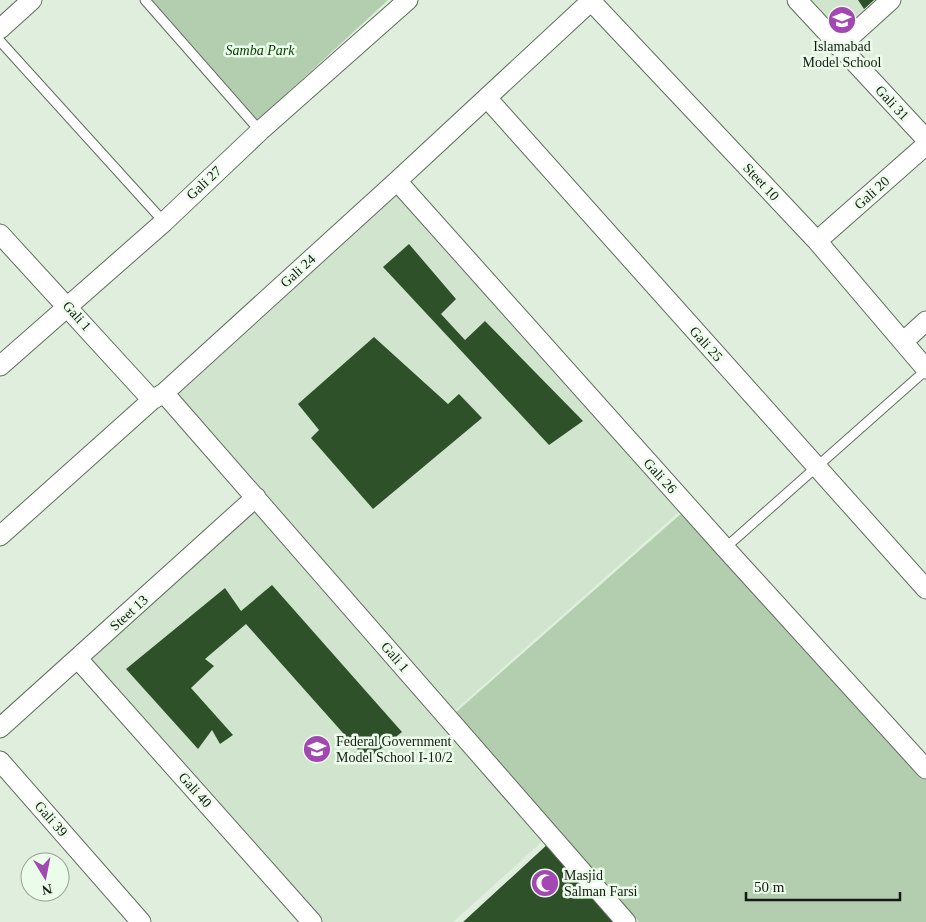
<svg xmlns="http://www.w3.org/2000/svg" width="926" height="922" font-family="'Times New Roman',serif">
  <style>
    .built { fill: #d1e5ce }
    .green { fill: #b3ceaf }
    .building { fill: #2e512a }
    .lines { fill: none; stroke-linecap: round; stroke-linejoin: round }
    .lane-casing { stroke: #606d5e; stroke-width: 11 }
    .street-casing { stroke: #606d5e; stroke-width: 21 }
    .lane { stroke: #fff; stroke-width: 9 }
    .street { stroke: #fff; stroke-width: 19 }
    .labels { text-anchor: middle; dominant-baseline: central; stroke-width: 5; stroke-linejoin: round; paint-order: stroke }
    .poi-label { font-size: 14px; fill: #151a14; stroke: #ecfcea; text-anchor: start }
    .park-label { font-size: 14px; font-style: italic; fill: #023c00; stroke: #ecfcea }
    .street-label { font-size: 14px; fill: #151a14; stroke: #ecfcea }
  </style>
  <rect width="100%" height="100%" fill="#dfeedd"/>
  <path class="built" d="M805,0h78l-42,39z
    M398,192l282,319 -227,201 -277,-318z
    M258,509l287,330 -92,83h-132l-233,-262z"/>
  <path class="green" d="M151,0h237l-131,121z
    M683,512l243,266v144h-287l-184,-209z"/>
  <path class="building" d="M858,0h16l-10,9z
    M409,244l47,55 -15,15 24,26 20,-19 98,100 -34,24 -166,-178z
    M374,337l74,67 11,-10 23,24 -109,91 -62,-71 8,-8 -21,-26z
    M272,585l130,147 -35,28 -121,-136 -41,35 9,7 -23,22 42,47 -13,9 -8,-14 -14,19 -72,-80 99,-81 16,23z
    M549,843l69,79h-155z"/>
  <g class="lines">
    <defs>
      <path id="lane" d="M145,0l115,131
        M0,41l164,181
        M725,548l201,-178"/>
      <path id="street" d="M590,0l227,241 109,128
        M797,0l129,139
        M0,29l32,-29
        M839,47l52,-47
        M487,98l439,491
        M397,181l328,367 201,221
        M0,234l152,166
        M817,241l109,-96
        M903,342l23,-21
        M0,366l164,-144 96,-91 148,-131
        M164,393l462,529
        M0,536l152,-136 12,-7 233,-212 194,-180
        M78,659l234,263
        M0,728l256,-231
        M0,761l141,161"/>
    </defs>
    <use href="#lane" class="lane-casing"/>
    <use href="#street" class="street-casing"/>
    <use href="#lane" class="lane"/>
    <use href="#street" class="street"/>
  </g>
  <defs>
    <symbol id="school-disc" viewBox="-11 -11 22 22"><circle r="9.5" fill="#a347b2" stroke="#ecfcea"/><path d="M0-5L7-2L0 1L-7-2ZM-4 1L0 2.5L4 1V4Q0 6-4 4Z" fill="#fff"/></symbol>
    <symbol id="mosque-disc" viewBox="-11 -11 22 22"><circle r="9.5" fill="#a347b2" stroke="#ecfcea"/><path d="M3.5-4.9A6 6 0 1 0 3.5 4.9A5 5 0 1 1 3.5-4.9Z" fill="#fff"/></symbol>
  </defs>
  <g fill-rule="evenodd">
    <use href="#school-disc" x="826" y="4" width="32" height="32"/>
    <use href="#school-disc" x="301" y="733" width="32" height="32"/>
    <use href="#mosque-disc" x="529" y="867" width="32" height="32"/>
  </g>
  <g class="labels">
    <g class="poi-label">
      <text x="842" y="46" text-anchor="middle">Islamabad<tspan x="842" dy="16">Model School</tspan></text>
      <text x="336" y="741">Federal Government<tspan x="336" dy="16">Model School I-10/2</tspan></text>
      <text x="564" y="875">Masjid<tspan x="564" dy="16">Salman Farsi</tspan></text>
    </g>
    <g class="park-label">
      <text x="260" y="50">Samba Park</text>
    </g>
    <g class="street-label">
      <text transform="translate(892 103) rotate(47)">Gali 31</text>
      <text transform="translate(761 182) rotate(47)">Steet 10</text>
      <text transform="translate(204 183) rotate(-43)">Gali 27</text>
      <text transform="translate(872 193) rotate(-42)">Gali 20</text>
      <text transform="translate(298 271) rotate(-42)">Gali 24</text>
      <text transform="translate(77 316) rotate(48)">Gali 1</text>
      <text transform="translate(706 344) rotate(48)">Gali 25</text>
      <text transform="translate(660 476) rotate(48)">Gali 26</text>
      <text transform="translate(129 613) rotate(-42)">Steet 13</text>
      <text transform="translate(395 657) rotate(49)">Gali 1</text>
      <text transform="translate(195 790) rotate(48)">Gali 40</text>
      <text transform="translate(51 819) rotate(49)">Gali 39</text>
    </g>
  </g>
  <g transform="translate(45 877) rotate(170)"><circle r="24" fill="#ecfcea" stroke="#96a294"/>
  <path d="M0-4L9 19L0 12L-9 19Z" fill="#a347b2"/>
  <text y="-8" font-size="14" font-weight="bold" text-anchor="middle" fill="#151a14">N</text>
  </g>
  <path d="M746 892v8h154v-8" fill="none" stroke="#151a14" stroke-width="2.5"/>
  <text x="754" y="892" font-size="15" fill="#151a14" stroke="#ecfcea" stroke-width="4" paint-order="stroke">50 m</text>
</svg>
